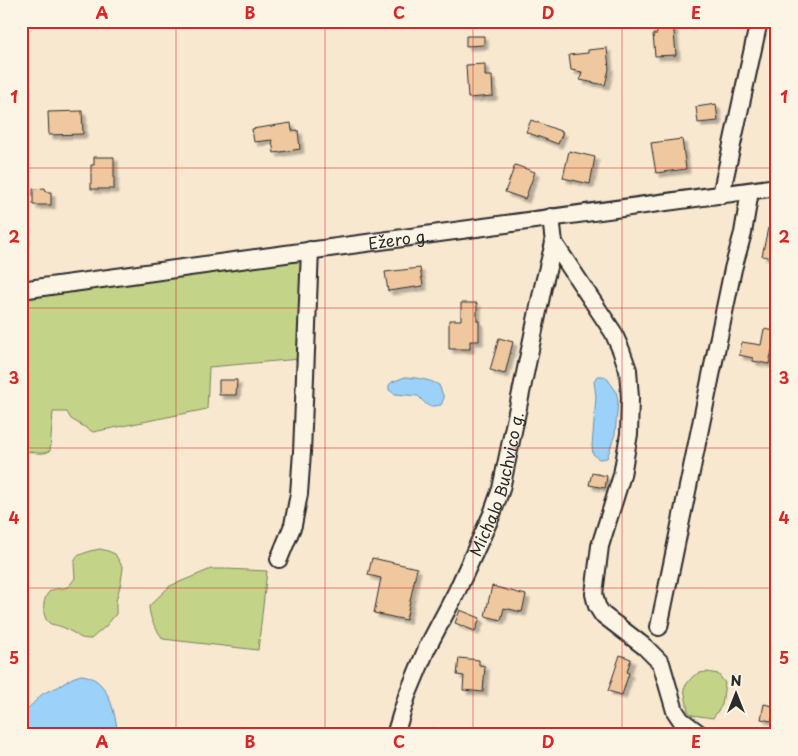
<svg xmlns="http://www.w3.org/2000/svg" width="798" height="756" font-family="'Playpen Sans',sans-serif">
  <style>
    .green { fill: #c3d489; stroke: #77805a }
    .water { fill: #9cd1fa; stroke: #6f8fa7 }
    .building { fill: #efc89f; stroke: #2b2b2b; filter: url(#shadow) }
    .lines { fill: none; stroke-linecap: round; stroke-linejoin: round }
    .minor-casing { stroke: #2b2b2b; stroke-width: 20 }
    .minor { stroke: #fcf5e5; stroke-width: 16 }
    .grid { fill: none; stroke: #d62828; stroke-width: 1; stroke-opacity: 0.55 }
    .labels { text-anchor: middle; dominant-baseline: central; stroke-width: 5; stroke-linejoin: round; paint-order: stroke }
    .street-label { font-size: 16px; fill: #2b2b2b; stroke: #fcf5e5 }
    .neatline { fill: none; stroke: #d62828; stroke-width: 2 }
    .grid-label { font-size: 16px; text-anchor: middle; font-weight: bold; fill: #d62828 }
  </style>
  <defs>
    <filter id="shadow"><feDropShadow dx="4" dy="4" stdDeviation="1" flood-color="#0004"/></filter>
  </defs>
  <rect width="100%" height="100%" fill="#f8e8d0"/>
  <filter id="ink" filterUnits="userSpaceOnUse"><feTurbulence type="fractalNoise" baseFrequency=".02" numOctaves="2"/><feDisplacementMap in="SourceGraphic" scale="10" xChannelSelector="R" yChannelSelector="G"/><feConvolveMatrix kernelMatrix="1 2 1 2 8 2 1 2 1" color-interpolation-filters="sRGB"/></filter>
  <g filter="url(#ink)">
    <path class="green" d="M302,257l-3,102 -90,8 -2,42 -114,23 -22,-13 -4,-7h-14l-3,39c-9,5 -18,0 -29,0v-154z
      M100,549l8,2 7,3 8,14 -2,14 -5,19v13l-10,12 -15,13c-13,0 -11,-3 -21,-8 -3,-2 -7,-4 -11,-5 -2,-1 -5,-1 -8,-2 -10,-5 -9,-25 -2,-32 5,-5 12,-2 18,-5 3,-2 6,-6 8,-9l-1,-15 3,-7 13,-5z
      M211,569h15l41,2 -9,79 -95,-11c-8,-12 -13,-18 -14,-33l21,-20z
      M707,672l11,2 7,9 -3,22 -9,13 -21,-3 -4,-4 -4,-23c8,-11 9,-15 23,-16z"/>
    <path class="water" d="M597,376h5l4,1 10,14 2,10 -3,33 -8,24 -8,1 -6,-5 -1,-8 4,-49 -2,-16z
      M405,377c12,1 23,2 34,8l5,13 -3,7c-15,2 -12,2 -23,-9l-23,-2 -6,-4v-5l3,-3z
      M82,675c27,3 33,38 36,60h-97v-24c9,-2 13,-9 19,-15 4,-4 12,-6 18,-9 9,-5 13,-10 24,-12z
      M432,728l9,1 7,6h-40l5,-2 7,-1z"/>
    <path class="building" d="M656,21h17l3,34 -21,1 -2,-22h4z
      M466,36h18v9l-18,1z
      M607,48l2,21 -4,16 -25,-5 2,-8 -11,-2 -2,-15 19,-2v-3z
      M485,64v12h7l1,20 -25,2 -2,-33z
      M716,104l2,17 -20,2 -2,-16z
      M82,111l1,23 -34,1 -1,-23z
      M531,120l32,12 -5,12 -32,-12z
      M291,123l1,8 6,-1 2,19 -26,4 -2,-13 -18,2 -2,-13z
      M682,139l4,30 -30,4 -5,-30z
      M569,151l26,6 -5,27 -27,-6z
      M94,157h20v32h-23v-24h3z
      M515,165l20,7 -10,27 -20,-7z
      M45,188l1,4h5v13h-18v-16z
      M768,228l9,2v29l-15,-3z
      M420,268l3,18 -35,5 -3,-19z
      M461,303h16v18h2v20h-9v8h-21v-29h12z
      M764,329l12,2 -7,33 -16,-3v-3l-14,-3 3,-13 19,3z
      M499,338l14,4 -8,32 -15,-4z
      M219,380h18l-1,15h-17z
      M592,473l15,3 -2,12 -16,-3z
      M372,558l45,10 -11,52 -32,-7 7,-35 -13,-3z
      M492,586l34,9 -4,17 -18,-4 -3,12 -16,-4z
      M460,610l20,8 -5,13 -20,-8z
      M620,655l11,4 -4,13 2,1 -7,22 -14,-4z
      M459,658l20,2v5l6,1 -2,26 -20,-2 1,-14 -7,-1z
      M764,704l13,3v13l-5,-1 -1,2 -10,-2z"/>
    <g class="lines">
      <defs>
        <g id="minor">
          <path d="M721,195l38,-174"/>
          <path d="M554,243l59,89 8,18 7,20 2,28 -1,36 -7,41 -22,71 -6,48 3,12 5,8 43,33 16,16 14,48 6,9 20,15"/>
          <path id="s1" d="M21,290l756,-103"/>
          <path d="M279,559l14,-34 6,-31 3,-42 8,-202"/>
          <path d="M659,627l74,-358 10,-36 7,-42"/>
          <path id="s2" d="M395,735l12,-39 20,-48 29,-55 36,-79 9,-25 42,-202 11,-44 -3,-26"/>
        </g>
      </defs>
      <use href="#minor" class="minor-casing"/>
      <use href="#minor" class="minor"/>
    </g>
  </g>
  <path class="grid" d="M176,21v714M325,21v714M473,21v714M622,21v714M21,168h756M21,308h756M21,448h756M21,588h756"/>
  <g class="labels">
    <g class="street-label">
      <text stroke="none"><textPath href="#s1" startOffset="381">Ežero g.</textPath></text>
      <text stroke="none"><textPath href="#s2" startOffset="272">Michalo Buchvico g.</textPath></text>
    </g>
  </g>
  <rect width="798" height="756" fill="none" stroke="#fcf5e5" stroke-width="55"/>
  <g transform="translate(736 694)" stroke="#fcf5e5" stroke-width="4" paint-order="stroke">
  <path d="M0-4L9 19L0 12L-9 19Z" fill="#2b2b2b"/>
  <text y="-8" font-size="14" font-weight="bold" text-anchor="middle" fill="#2b2b2b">N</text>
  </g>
  <rect x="28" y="28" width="742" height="700" class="neatline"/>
  <g class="grid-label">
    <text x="102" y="19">A</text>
    <text x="250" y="19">B</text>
    <text x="399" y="19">C</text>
    <text x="548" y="19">D</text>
    <text x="696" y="19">E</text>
    <text x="14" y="103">1</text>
    <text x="784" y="103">1</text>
    <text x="14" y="243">2</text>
    <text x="784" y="243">2</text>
    <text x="14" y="384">3</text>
    <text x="784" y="384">3</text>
    <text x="14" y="524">4</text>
    <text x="784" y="524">4</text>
    <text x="14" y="664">5</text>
    <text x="784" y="664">5</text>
    <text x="102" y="748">A</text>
    <text x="250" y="748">B</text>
    <text x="399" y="748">C</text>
    <text x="548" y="748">D</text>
    <text x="696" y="748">E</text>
  </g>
</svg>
